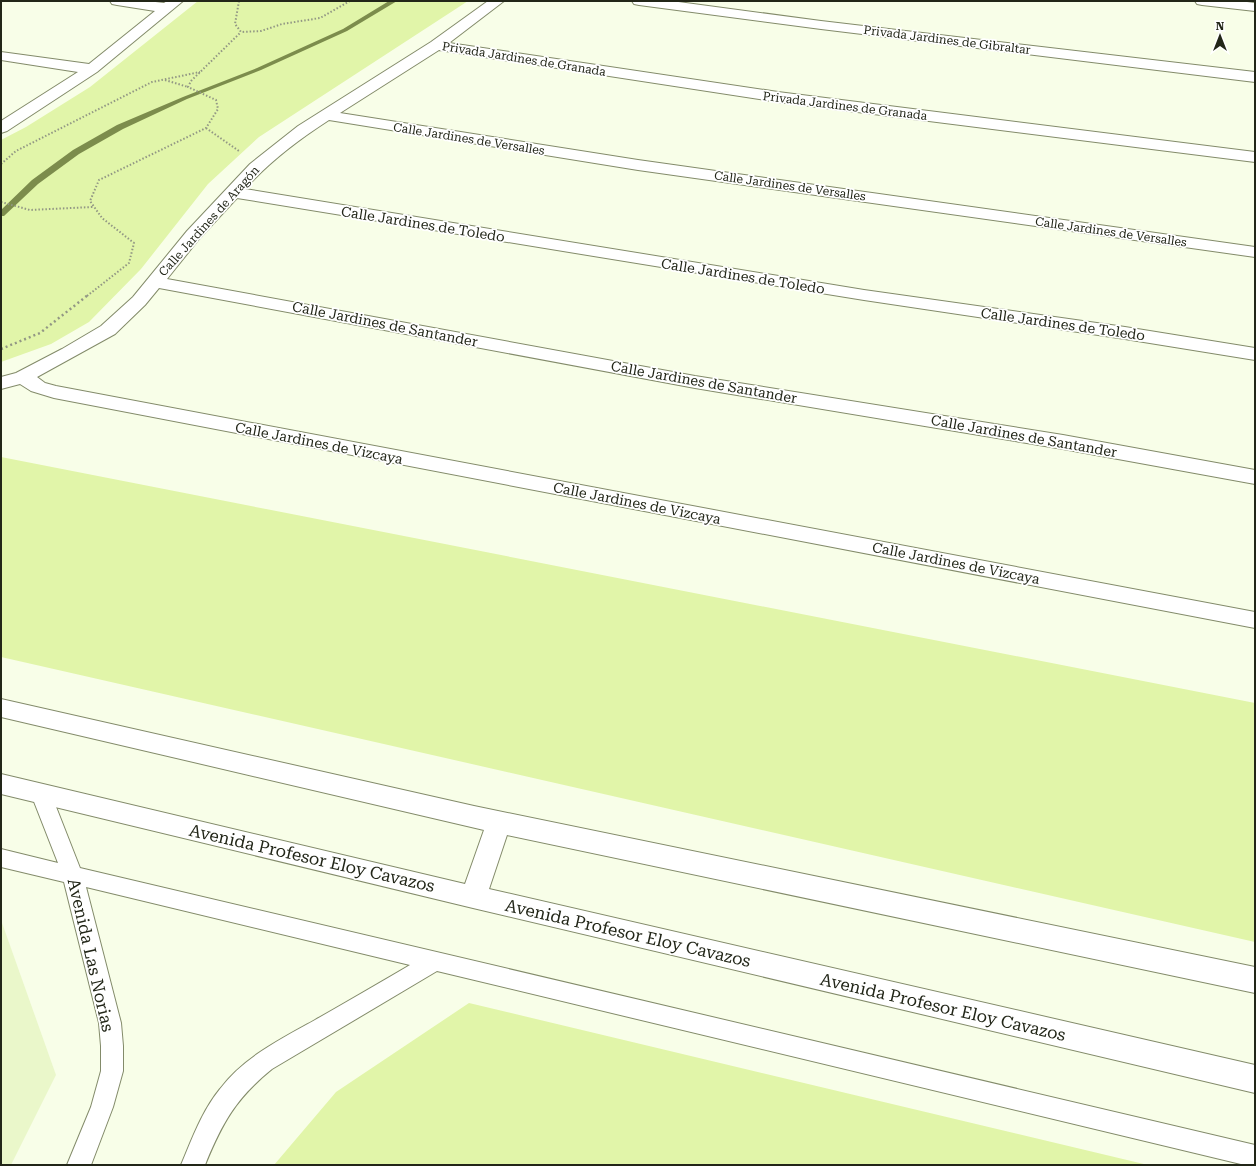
<svg xmlns="http://www.w3.org/2000/svg" width="1256" height="1166" font-family="'Roboto Serif',serif">
  <style>
    .built { fill: #eaf7ca }
    .green { fill: #e1f5a9 }
    .lines { fill: none; stroke-linecap: round; stroke-linejoin: round }
    .stream { fill: #7c8c4c; fill-rule: evenodd }
    .lane-casing { stroke: #838b6a; stroke-width: 2 }
    .street-casing { stroke: #838b6a; stroke-width: 2 }
    .secondary-casing { stroke: #838b6a; stroke-width: 2 }
    .path-far1 { stroke: #929784; stroke-width: 2; stroke-dasharray: 1.5 2; stroke-linecap: butt }
    .path { stroke: #929784; stroke-width: 2.5; stroke-dasharray: 2 3; stroke-linecap: butt }
    .lane { fill: #fff; fill-rule: evenodd }
    .street { fill: #fff; fill-rule: evenodd }
    .secondary { fill: #fff; fill-rule: evenodd }
    .labels { text-anchor: middle; dominant-baseline: central; stroke-width: 3.5; stroke-linejoin: round; paint-order: stroke }
    .far-street-label { font-size: 12px; fill: #222618; stroke: #fff }
    .street-label { font-size: 14px; fill: #222618; stroke: #fff }
    .near-street-label { font-size: 17px; fill: #222618; stroke: #fff }
  </style>
  <rect width="100%" height="100%" fill="#f8fee8"/>
  <path class="built" d="M1,920l55,155 -45,90h-10z"/>
  <path class="green" d="M198,1h270l-209,136 -51,47 -67,85 -52,53 -38,22 -50,18v-222l25,-13 64,-40z
    M1,457l1254,246v239l-1254,-285z
    M469,1003l679,162h-874l62,-73z"/>
  <g class="lines">
    <path class="stream" d="M389,1h8l-50,30 -86,39 -74,29 -64,30 -44,25 -41,30 -34,32h-3v-6l31,-30 41,-30 44,-25 66,-28 74,-29 86,-39z"/>
    <defs>
      <path id="lane" d="M41,786l7,2 3,6 29,74 1175,277v20h-10l-808,-194 -165,98c-36,29 -50,54 -67,96h-24c11,-26 21,-54 39,-76 24,-32 61,-50 95,-69 32,-18 64,-37 95,-55l-324,-78 35,136 2,23v25l-10,36 -22,58h-24l24,-58 10,-36v-25l-2,-23 -35,-141 -63,-15v-18l57,14 -27,-69 3,-6z"/>
      <path id="street" d="M110,1h37l17,2 3,-2h16l-86,71 -90,59 -6,2v-12l77,-49 -77,-12v-8l88,12 66,-53 -38,-6 -5,-1z
        M488,1h16l-55,42 329,49 477,60v10l-477,-60 -339,-52 -99,63 298,47 617,87v10l-617,-87 -309,-50c-31,20 -60,42 -84,69l619,101 261,37 130,21v12l-130,-21 -261,-39 -627,-102 -38,41 -32,40 528,97 368,59 192,35v14l-192,-35 -368,-61 -536,-100 -14,17 -30,29 -78,43 8,6 11,3 1199,226v16l-1201,-230 -23,-7 -11,-7 -19,5v-12l15,-4 46,-24 39,-23 32,-29 54,-66 63,-67 48,-38 133,-84z
        M632,1h39l150,20 434,51v10l-434,-53 -182,-24 -5,-1z
        M1195,1h44l16,2v8l-53,-6 -5,-1z"/>
      <path id="secondary" d="M1,699l473,107 781,161v26l-748,-158 -18,54 766,176v28l-782,-185 -472,-114v-20l464,110 19,-54 -483,-113z"/>
    </defs>
    <use href="#lane" class="lane-casing"/>
    <use href="#street" class="street-casing"/>
    <use href="#secondary" class="secondary-casing"/>
    <path class="path-far1" d="M239,1l-4,23 6,8 20,-1 21,-7 38,-6 30,-17
      M165,80l23,7
      M206,128l33,23
      M1,164l15,-13 136,-69 48,-10
      M1,202l29,8 63,-3
      M87,296l42,-33 5,-20 -32,-25 -12,-17 9,-21 107,-52 12,-19 -2,-9 -28,-13 3,-6 50,-49"/>
    <path class="path" d="M1,349l39,-16 48,-38"/>
    <use href="#lane" class="lane"/>
    <use href="#street" class="street"/>
    <use href="#secondary" class="secondary"/>
  </g>
  <g class="labels">
    <g class="far-street-label">
      <text transform="translate(947 40) rotate(7)">Privada Jardines de Gibraltar</text>
      <text transform="translate(524 59) rotate(9)">Privada Jardines de Granada</text>
      <text transform="translate(845 106) rotate(7)">Privada Jardines de Granada</text>
      <text transform="translate(469 139) rotate(9)">Calle Jardines de Versalles</text>
      <text transform="translate(790 186) rotate(8)">Calle Jardines de Versalles</text>
      <text transform="translate(209 221) rotate(-48)">Calle Jardines de Aragón</text>
      <text transform="translate(1111 232) rotate(8)">Calle Jardines de Versalles</text>
    </g>
    <g class="street-label">
      <text transform="translate(423 224) rotate(9)">Calle Jardines de Toledo</text>
      <text transform="translate(743 276) rotate(9)">Calle Jardines de Toledo</text>
      <text transform="translate(385 324) rotate(11)">Calle Jardines de Santander</text>
      <text transform="translate(1063 324) rotate(8)">Calle Jardines de Toledo</text>
      <text transform="translate(704 382) rotate(10)">Calle Jardines de Santander</text>
      <text transform="translate(1024 436) rotate(10)">Calle Jardines de Santander</text>
      <text transform="translate(319 443) rotate(11)">Calle Jardines de Vizcaya</text>
      <text transform="translate(637 503) rotate(11)">Calle Jardines de Vizcaya</text>
      <text transform="translate(956 563) rotate(11)">Calle Jardines de Vizcaya</text>
    </g>
    <g class="near-street-label">
      <text transform="translate(312 858) rotate(13)">Avenida Profesor Eloy Cavazos</text>
      <text transform="translate(628 933) rotate(13)">Avenida Profesor Eloy Cavazos</text>
      <text transform="translate(91 955) rotate(77)">Avenida Las Norias</text>
      <text transform="translate(943 1007) rotate(13)">Avenida Profesor Eloy Cavazos</text>
    </g>
  </g>
  <rect width="1256" height="1166" fill="none" stroke="#222618" stroke-width="4"/>
  <g transform="translate(1220 36)" stroke="#ffffff" stroke-width="3" paint-order="stroke">
  <path d="M0-3L7 15L0 10L-7 15Z" fill="#222618"/>
  <text y="-6" font-size="11" font-weight="bold" text-anchor="middle" fill="#222618">N</text>
  </g>
</svg>
